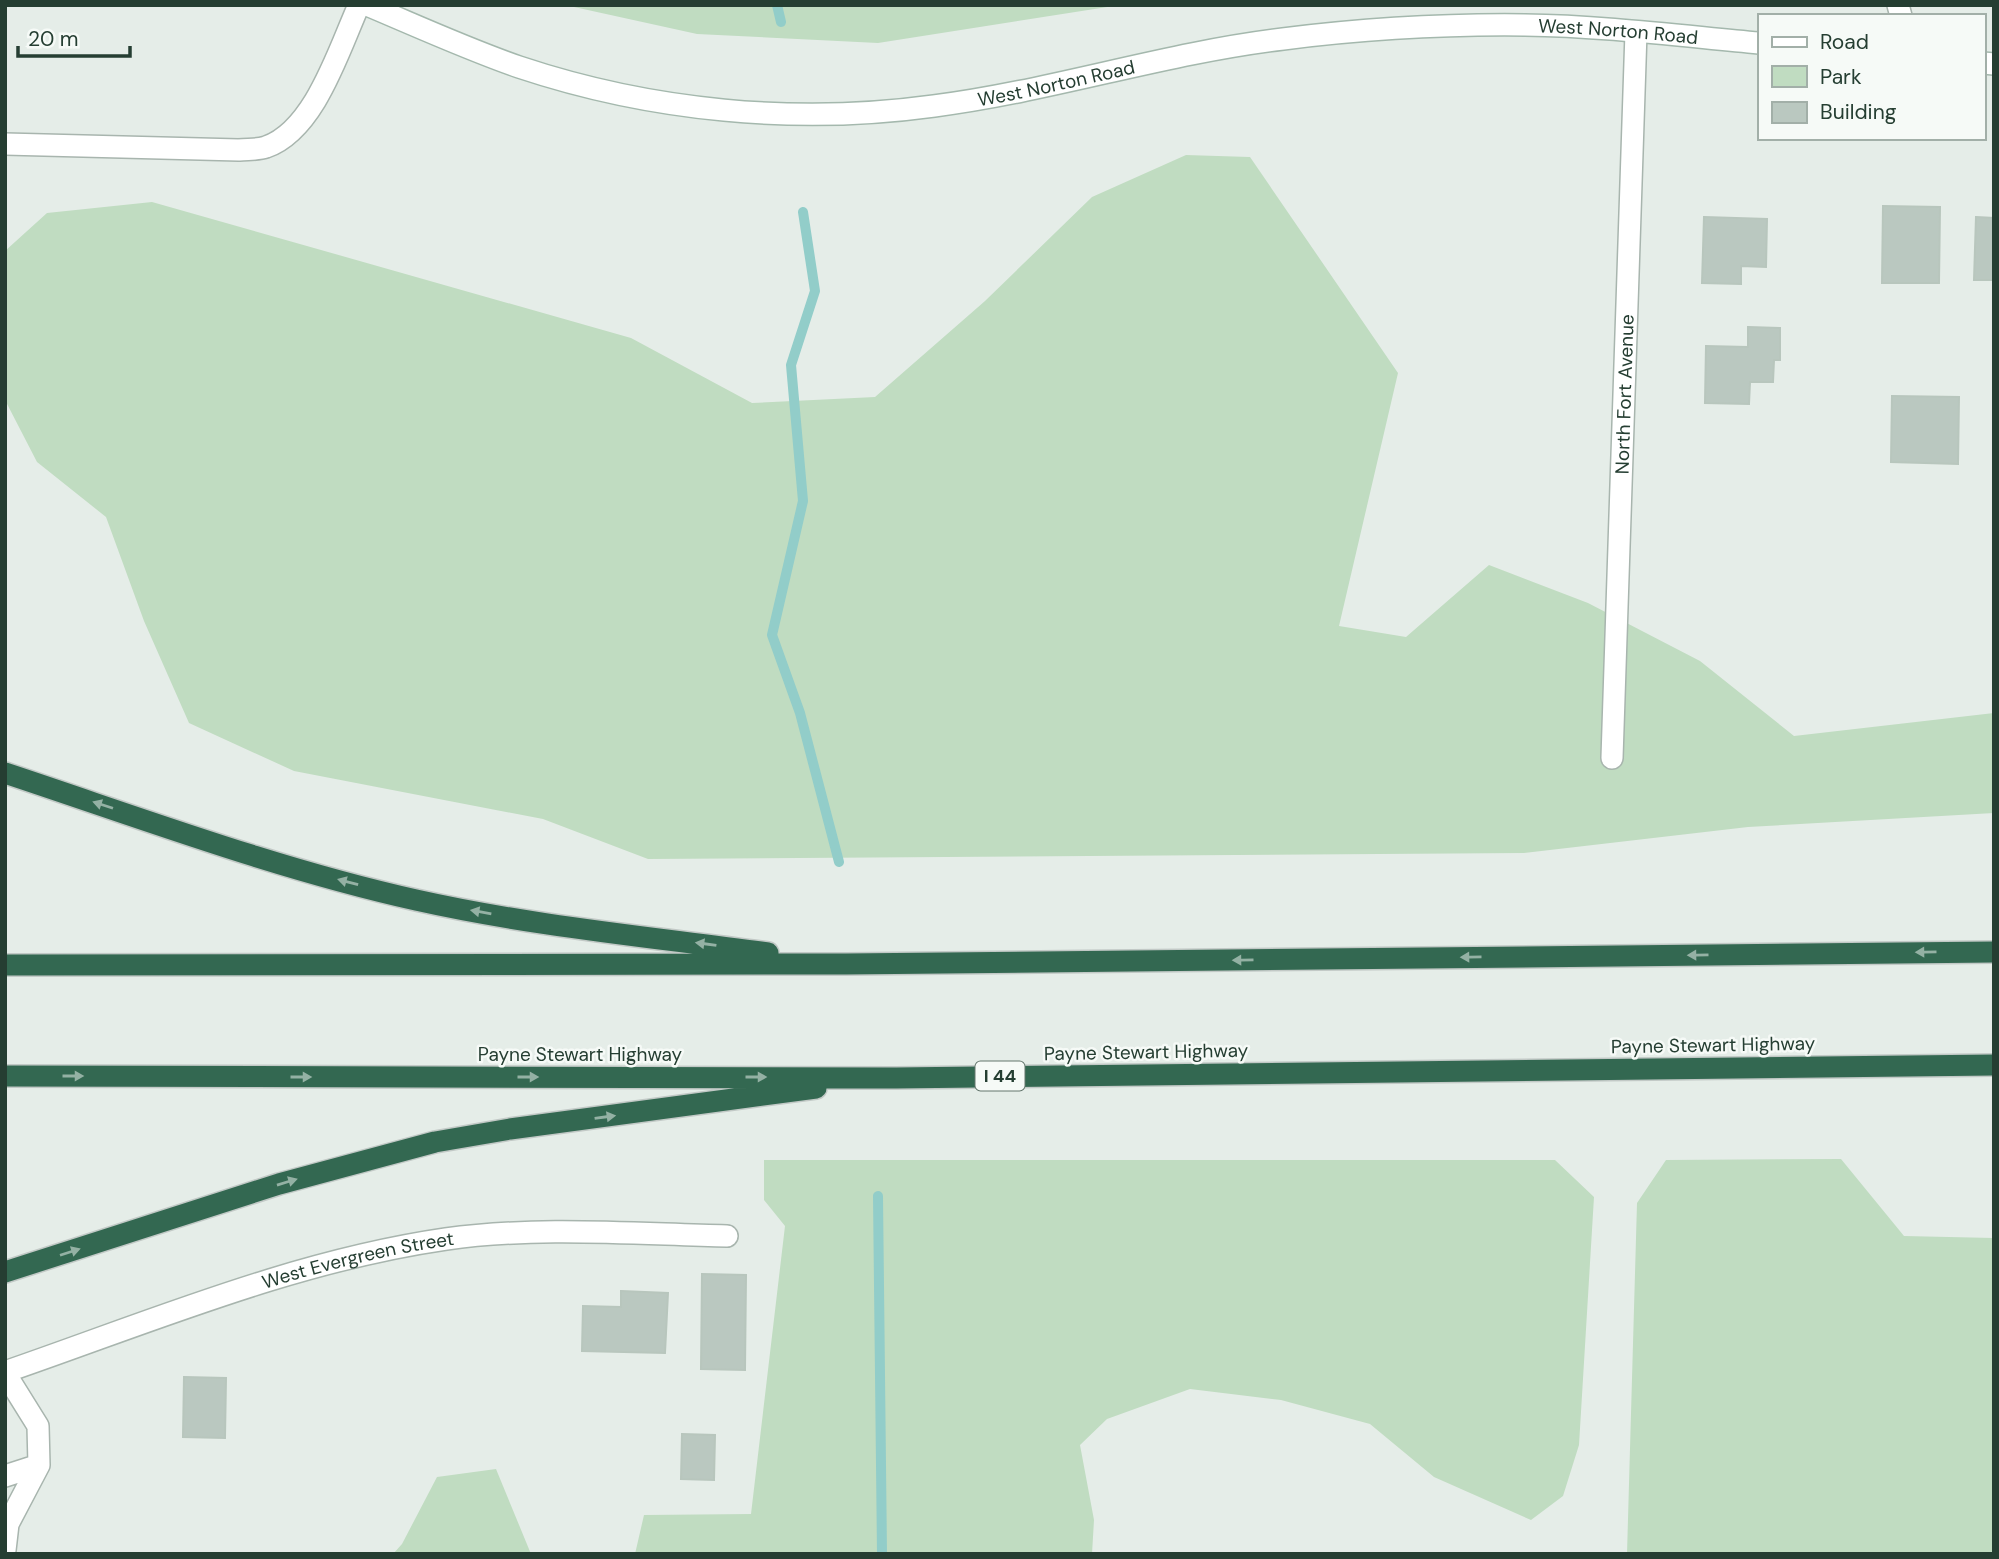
<svg xmlns="http://www.w3.org/2000/svg" width="1999" height="1559" font-family="'DM Sans',sans-serif">
  <style>
    .green { fill: #c0dcc1 }
    .lines { fill: none; stroke-linecap: round; stroke-linejoin: round }
    .stream { stroke: #92cdc9; stroke-width: 10 }
    .building { fill: #bac8c0; stroke: #b8c6bd; stroke-width: 2 }
    .lane-casing { stroke: #a8b5ae; stroke-width: 24 }
    .street-casing { stroke: #a8b5ae; stroke-width: 24 }
    .secondary-casing { stroke: #a4b8ad; stroke-width: 24 }
    .highway-casing { stroke: #c2c9c6; stroke-width: 24 }
    .lane { stroke: #fff; stroke-width: 21 }
    .street { stroke: #fff; stroke-width: 21 }
    .secondary { stroke: #fff; stroke-width: 21 }
    .highway { stroke: #336851; stroke-width: 21 }
    .oneway { fill: #94b1a4 }
    .labels { text-anchor: middle; dominant-baseline: central; stroke-width: 5; stroke-linejoin: round; paint-order: stroke }
    .shield { fill: #f6faf7; stroke: #64766d; stroke-width: 2 }
    .shield-label { font-size: 18px; font-weight: bold; fill: #253e32 }
    .street-label { font-size: 19px; fill: #253e32; stroke: #f6faf7 }
  </style>
  <rect width="100%" height="100%" fill="#e5ede8"/>
  <path class="green" d="M565,5h555l-242,38 -181,-9z
    M1186,155l64,2 148,216 -59,253 67,11 83,-72 99,38 112,58 94,75 200,-23v100l-246,14 -224,26 -876,6 -105,-40 -249,-48 -105,-48 -45,-102 -38,-104 -69,-55 -32,-62v-149l42,-38 105,-11 479,136 121,65 123,-6 110,-96 107,-104z
    M1841,1159l63,77 90,2v316h-367l10,-351 29,-43z
    M764,1160h791l39,37 -15,248 -16,51 -32,24 -97,-43 -64,-53 -89,-24 -91,-11 -83,30 -27,26 14,75 -2,34h-457l9,-39 107,-1 34,-288 -21,-26z
    M496,1469l35,85h-138l9,-10 35,-67z"/>
  <g class="lines">
    <path class="stream" d="M777,5l4,17
      M803,212l12,79 -24,74 12,136 -31,134 28,78 39,149
      M878,1196l4,358"/>
  </g>
  <path class="building" d="M1883,206l57,1 -1,76h-57z
    M1704,217l63,2 -1,48 -25,-1v18l-39,-1z
    M1976,217l18,1v62h-20z
    M1748,327l32,1v32h-6l-1,22h-23l-1,22 -44,-1 1,-57 42,1z
    M1892,396l67,1 -1,67 -67,-2z
    M702,1274l44,1 -1,95 -44,-1z
    M621,1291l47,2 -3,60 -83,-2 1,-45 38,1z
    M184,1377l42,1 -1,60 -42,-1z
    M682,1434l33,1 -1,45 -33,-1z"/>
  <g class="lines">
    <defs>
      <path id="lane" d="M5,1373l33,53 1,39 -31,59 -3,26
        M5,1476l34,-11"/>
      <g id="street">
        <path d="M1898,5l3,11"/>
        <path d="M5,144l234,6c9,-1 19,0 27,-3 49,-17 73,-98 93,-142"/>
        <path id="s1" d="M1612,758l24,-726"/>
        <path id="s2" d="M5,1372c145,-50 289,-111 441,-133 92,-13 188,-5 281,-3"/>
      </g>
      <g id="secondary">
        <path id="s3" d="M367,5c50,21 100,44 152,62 132,44 277,58 415,39 117,-15 231,-53 349,-67 80,-10 161,-15 242,-14 78,1 157,11 234,18"/>
        <path d="M1983,63l11,1"/>
      </g>
      <path id="highway" d="M5,773c136,45 272,96 411,127 116,26 235,37 352,53
        M5,965l841,-1 1148,-12
        M5,1076l891,2 1098,-13
        M5,1272l274,-88 156,-42 75,-13 306,-41"/>
    </defs>
    <use href="#lane" class="lane-casing"/>
    <use href="#street" class="street-casing"/>
    <use href="#secondary" class="secondary-casing"/>
    <use href="#highway" class="highway-casing"/>
    <use href="#lane" class="lane"/>
    <use href="#street" class="street"/>
    <use href="#secondary" class="secondary"/>
    <use href="#highway" class="highway"/>
  </g>
  <defs><path id="oneway-solid" d="M-6-.8H1V-3.2L6.5 0L1 3.2V.8H-6Z" transform="scale(1.75)"/></defs>
  <g class="oneway">
    <use href="#oneway-solid" transform="translate(103 805) rotate(-162)"/>
    <use href="#oneway-solid" transform="translate(348 882) rotate(-165)"/>
    <use href="#oneway-solid" transform="translate(481 912) rotate(-170)"/>
    <use href="#oneway-solid" transform="translate(706 944) rotate(-172)"/>
    <use href="#oneway-solid" transform="translate(1926 952) rotate(179)"/>
    <use href="#oneway-solid" transform="translate(1698 955) rotate(179)"/>
    <use href="#oneway-solid" transform="translate(1471 957) rotate(179)"/>
    <use href="#oneway-solid" transform="translate(1243 960) rotate(179)"/>
    <use href="#oneway-solid" transform="translate(73 1076)"/>
    <use href="#oneway-solid" transform="translate(301 1077)"/>
    <use href="#oneway-solid" transform="translate(528 1077)"/>
    <use href="#oneway-solid" transform="translate(756 1077)"/>
    <use href="#oneway-solid" transform="translate(605 1117) rotate(-8)"/>
    <use href="#oneway-solid" transform="translate(287 1182) rotate(-17)"/>
    <use href="#oneway-solid" transform="translate(70 1252) rotate(-18)"/>
  </g>
  <g class="labels">
    <rect class="shield" x="975.5" y="1061.5" width="49" height="29" rx="5"/>
    <g class="shield-label">
      <text x="1000" y="1076">I 44</text>
    </g>
    <g class="street-label">
      <text stroke="none"><textPath href="#s3" startOffset="1276">West Norton Road</textPath></text>
      <text stroke="none"><textPath href="#s3" startOffset="709">West Norton Road</textPath></text>
      <text stroke="none"><textPath href="#s1" startOffset="364">North Fort Avenue</textPath></text>
      <text transform="translate(1713 1045) rotate(-1)">Payne Stewart Highway</text>
      <text transform="translate(1146 1052) rotate(-1)">Payne Stewart Highway</text>
      <text x="580" y="1054">Payne Stewart Highway</text>
      <text stroke="none"><textPath href="#s2" startOffset="371">West Evergreen Street</textPath></text>
    </g>
  </g>
  <rect width="1999" height="1559" fill="none" stroke="#253e32" stroke-width="14"/>
  <rect x="1758" y="14" width="228" height="126" fill="#f6faf7" stroke="#a2afa8" stroke-width="2"/>
  <rect x="1772" y="37" width="35" height="10" fill="#ffffff" stroke="#a2afa8" stroke-width="2"/>
  <text x="1820" y="49" font-size="21" fill="#253e32">Road</text>
  <rect x="1772" y="66" width="35" height="21" fill="#c0dcc1" stroke="#a2afa8" stroke-width="2"/>
  <text x="1820" y="84" font-size="21" fill="#253e32">Park</text>
  <rect x="1772" y="102" width="35" height="21" fill="#bac8c0" stroke="#a2afa8" stroke-width="2"/>
  <text x="1820" y="119" font-size="21" fill="#253e32">Building</text>
  <path d="M18 46v10h112v-10" fill="none" stroke="#253e32" stroke-width="3.5"/>
  <text x="28" y="46" font-size="21" fill="#253e32" stroke="#f6faf7" stroke-width="5" paint-order="stroke">20 m</text>
</svg>
